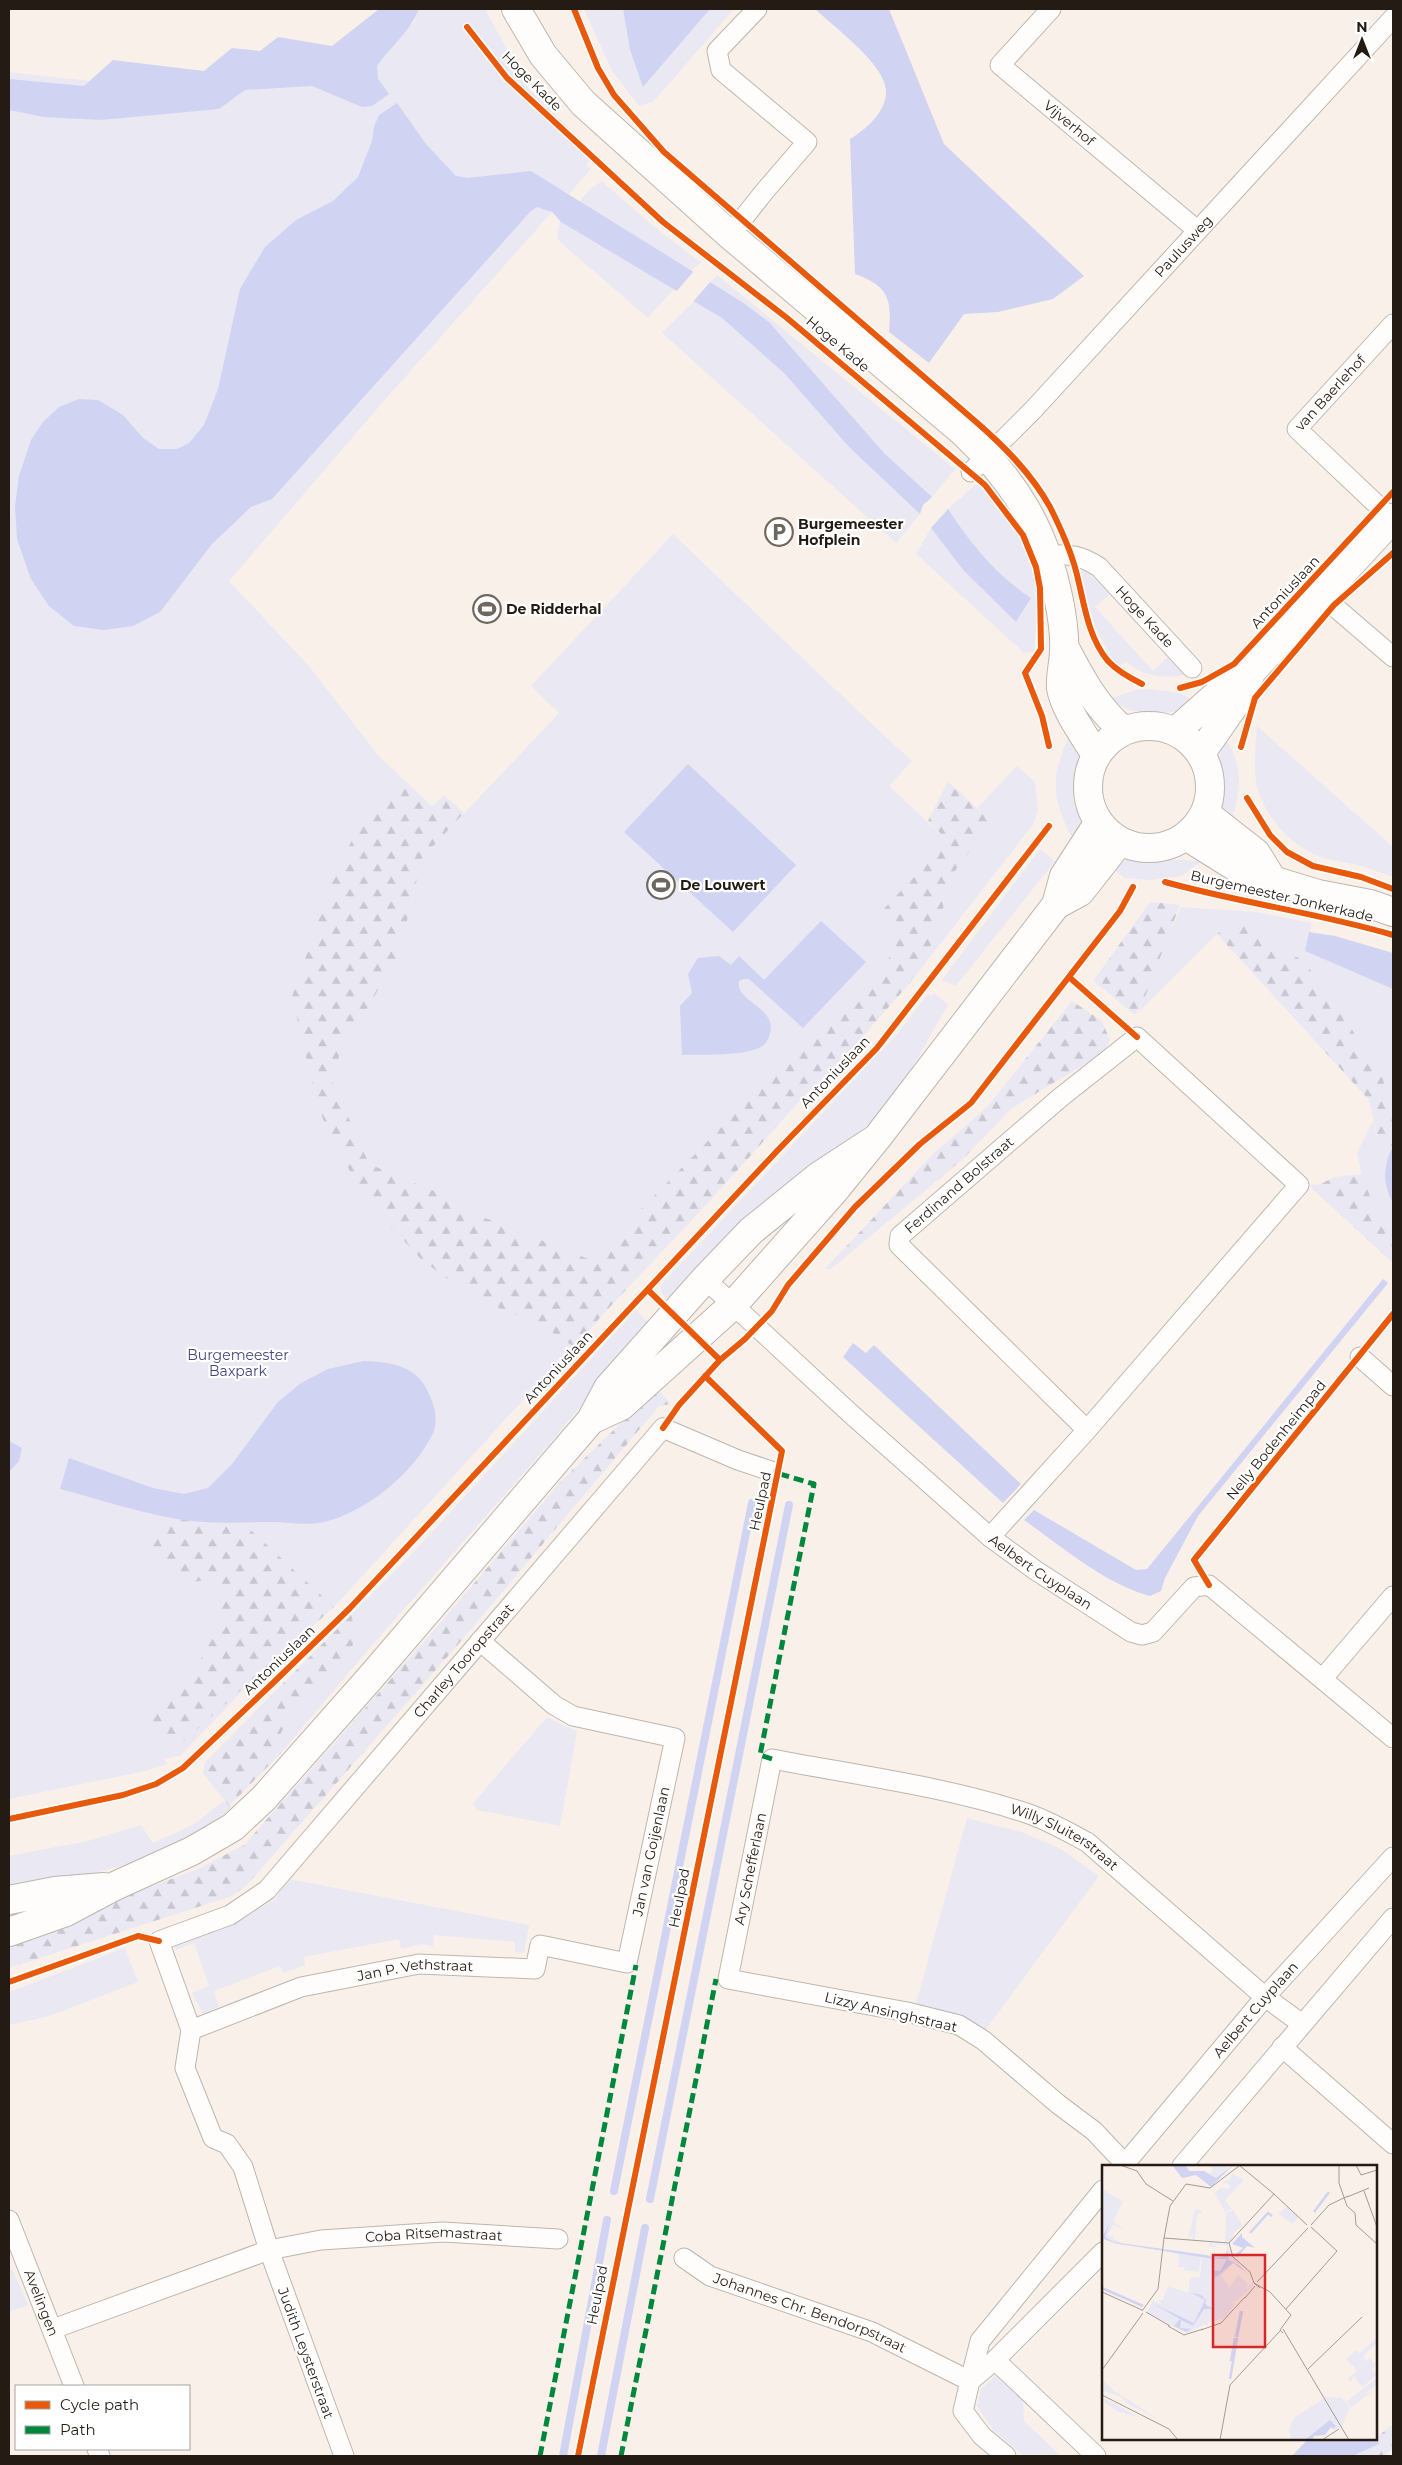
<svg xmlns="http://www.w3.org/2000/svg" width="1402" height="2465" font-family="Montserrat,sans-serif">
  <style>
    .green { fill: #e9e8f3 }
    .forest { fill: url(#forest-firs) }
    .water { fill: #d1d3f2 }
    .pier { fill: #f9f1e9 }
    .lines { fill: none; stroke-linecap: round; stroke-linejoin: round }
    .stream { stroke: #d1d3f2; stroke-width: 8 }
    .street-casing { stroke: #beb6ae; stroke-width: 21 }
    .secondary-casing { stroke: #beb6ae; stroke-width: 30 }
    .street { stroke: #fefdfc; stroke-width: 19 }
    .secondary { stroke: #fefdfc; stroke-width: 28 }
    .quiet { stroke: #00873e; stroke-width: 5; stroke-dasharray: 10 5; stroke-linecap: butt }
    .cycleway-casing { stroke: #fff; stroke-width: 9 }
    .cycleway { stroke: #e8590c; stroke-width: 6 }
    .labels { text-anchor: middle; dominant-baseline: central; stroke-width: 4.5; stroke-linejoin: round; paint-order: stroke }
    .street-label { font-size: 14px; fill: #241c14; stroke: #fff }
    .poi-label { font-size: 14px; font-weight: bold; fill: #241c14; stroke: #fff; text-anchor: start }
    .park-label { font-size: 14px; fill: #434681; stroke: #fff }
    .inset-river { fill: none; stroke: #d1d3f2; stroke-width: 2.5 }
    .inset-road { fill: none; stroke: #a49c94; stroke-width: 1 }
    .view { fill: #d62828; fill-opacity: 0.15; stroke: #d62828; stroke-width: 2.5 }
    .inset-edge { fill: none; stroke: #241c14; stroke-width: 2.5 }
  </style>
  <defs>
    <pattern id="forest-firs" width="22" height="20" patternUnits="userSpaceOnUse" patternTransform="scale(1.25)"><rect width="22" height="20" fill="#e9e8f3"/><path d="M5 1l3.5 6h-7zM16 11l3.5 6h-7z" fill="#c8c6cf"/></pattern>
  </defs>
  <rect width="100%" height="100%" fill="#f9f1e9"/>
  <path class="green" d="M419,9h66l43,79 44,43 20,27 -6,7 5,4 -22,25 -5,-3 -16,19 4,2 -169,190 -154,179 80,85 69,89 24,23 -3,4 -70,290 70,-118 23,-96 137,-145 -28,-27 142,-152c80,76 158,153 239,227l-23,25 59,55 -66,71 32,30 -113,121 -30,14 -180,184 -121,-49 -14,-12 -69,-11 214,129 -45,46 -222,243 -6,-5 -148,154 -16,3 3,5 -22,7 -136,28v-1727l224,25 12,-7 27,-2 142,-66z
    M584,9h39l7,41 13,36 67,-77h24l-81,93 -14,4 -27,-35z
    M602,181l49,43 50,39 -11,8 -111,-69 11,-13z
    M560,221l114,68 -26,29 -87,-75 -4,-5z
    M717,275l238,194 -23,28 -47,-43 -116,-132 -27,-20 -32,-19z
    M694,301l28,17 62,55 65,74 71,67 -24,29 -234,-210z
    M977,483c21,19 55,68 59,97 4,24 0,48 -2,72l-10,1 -108,-99 15,-26 33,43 52,51 15,-24c-35,-23 -60,-54 -83,-89z
    M1087,571l23,23 -15,13 58,64 15,-14 17,18c-23,4 -41,1 -59,-13l-8,4c-23,-30 -29,-59 -39,-94z
    M1150,689l30,4 15,9 -22,10 -41,-1 -24,-12 28,-9z
    M1257,726l136,121v30c-12,-4 -24,-9 -36,-12 -11,-3 -23,-4 -34,-7 -30,-11 -55,-37 -65,-67 -6,-21 -2,-45 -1,-65z
    M1071,732l10,26 -8,42 9,22 -7,21c-24,-44 -26,-65 -4,-111z
    M1225,738c20,31 16,55 4,88 -11,-26 -15,-61 -4,-88z
    M1017,766l18,16 3,27 -4,14 -124,160 21,-38 12,-31 1,-24 5,-11 42,-57 -14,-14z
    M1040,849l15,12 -99,125 -14,-6z
    M1130,858l72,3 -21,15 -31,4 -25,-2 -12,-9z
    M1181,907l76,5 55,11 -7,28 88,38v120l-5,-7 -5,-23 -147,-159 -19,14 -79,79 19,-52z
    M934,993l14,12 -50,87 -23,26 -203,186 -10,-10 -2,-8 237,-252 31,-40 3,2z
    M1373,1121l5,19 14,7 -7,20 1,23 7,13v28l-17,-17 -13,-33 -6,-28z
    M636,1310l13,13 -96,117 -186,211 -86,102 -1,-18 11,-20 58,-62 5,-11 -2,-28 58,-58z
    M547,1717l30,15 -17,94 -83,-16 -4,-7z
    M223,1801l8,8c-14,10 -29,23 -44,31 -54,28 -119,40 -178,50v-34l79,-15 53,-16 12,18 40,-18z
    M967,1818l54,14 40,17 38,27 -115,156 -21,-13 -47,-15z
    M289,1879l240,46 -5,28 -9,-1v-10l-81,-7 -1,11 -12,-2 -20,5 -2,-10 -95,18 1,8 -22,8 -3,-7 -66,25 5,16 -16,7 -11,-21 17,-7 -15,-43 -18,7 -2,-4 65,-26 36,-21z
    M125,1948l13,34 -86,33 -1,-2 -1,3 -41,9v-33z
    M9,2269l4,2 15,34 -19,7z
    M998,2373l25,25 1,23 37,35h-37l-30,-25 -17,-25 4,-17z"/>
  <path class="forest" d="M402,778l30,28 12,-11 20,18 -42,45 -23,96 -70,120 40,90 87,36 14,12 121,48 180,-183 -4,-10 41,-22 80,-85 14,-29 -21,-19 67,-71 -20,-20 20,-40 43,41 -42,57 -5,11 -1,24 -12,31 -21,38 -78,88 -25,22 -100,111 -134,142 -28,-18 -48,-21 -51,-29 -25,-19 -53,-57 -39,-67 -12,-32 -25,-106 41,-121 25,-47z
    M1150,902l30,3 -37,97 -8,13 -42,-34z
    M1236,920l67,41 28,35 52,83 5,23 5,7 -1,38 -14,-7 -9,-40 -152,-166z
    M1072,1001l30,20 8,19 -5,12 -93,56 -49,51 -132,110h-6l109,-116 53,-46z
    M1362,1174l14,40 17,17v32l-85,-78 13,-1 13,-7z
    M657,1388l14,16 -12,2 -197,234 -215,245 -15,11 -223,72v-28l189,-71 46,-24 192,-217 126,-148z
    M173,1518l20,3 49,1 92,85 -158,141 -29,-26 12,-19 30,-20 31,-62 -2,-43 -31,5 -20,-8 -15,-28z
    M352,1614l2,28 -5,11 -58,62 -11,20 1,18 -51,52 1,4 -28,-36 2,-11z
    M1393,2424v25l-10,7h-31l27,-12 -2,-7z"/>
  <path class="water" d="M379,9h40c-10,24 -28,37 -42,57l1,13 11,15 -17,12 -10,1 -50,-21 -67,4 -26,19 -118,11 -57,-3 -35,-7v-31l75,7 29,-26 91,11 28,-23 28,3 18,-14 54,9z
    M623,9h87l-67,78 -13,-37z
    M815,9h74l55,135 140,132 -31,23 -55,13 -34,2 -35,49 -40,-31c3,-34 -1,-46 -34,-58l-5,-135c17,-10 41,-31 35,-54 -6,-25 -52,-59 -70,-76z
    M397,103l29,41 30,32 11,2 64,-7 211,131 27,20 116,132 47,43 -9,8 -3,9 -71,-67 -65,-74 -62,-55 -161,-96 -9,-10 -15,-5 -6,4 -259,288 -21,8 -39,37 -52,68 -27,14 -29,4 -30,-4 -25,-20 -18,-27 -14,-40 -2,-33 4,-30 12,-36 12,-18 16,-15 20,-8 19,1 25,15 20,23 16,11h18l12,-6 15,-18 14,-36 22,-100 25,-42 31,-27 37,-19 25,-24 14,-36 2,-14 5,-12z
    M948,509c23,35 48,66 83,89l-15,24 -52,-51 -33,-43z
    M688,764l108,101 -63,67 -109,-100z
    M821,921l45,41 -63,66 -54,-49h-6l-4,2c-5,23 46,26 28,60 -8,17 -67,13 -85,14l-2,-49 12,-13 -4,-19 10,-16 21,-2 12,9 8,-9 25,24z
    M1309,932l26,4 58,17v36l-88,-38z
    M1393,1146v57c-11,-18 -10,-38 0,-57z
    M1383,1279l5,4 -190,233 -33,62 -4,13 -11,5c-47,-13 -86,-48 -126,-76l10,-10 102,60 11,-1z
    M853,1343l13,10 8,-8 147,139 -18,19 -160,-146z
    M364,1361c28,1 54,5 65,33 5,11 8,21 6,33 -1,6 -5,12 -8,17 -20,34 -64,69 -103,78 -18,4 -34,0 -52,0 -27,0 -54,2 -80,-1 -44,-5 -89,-21 -132,-32l9,-31 84,30 31,6 24,-6 24,-24 46,-62 23,-19 27,-14z
    M9,1441l13,7 -3,13 -10,11z
    M1377,2437l2,7 -27,12h-60l16,-17 27,1z"/>
  <path class="pier" d="M694,271l17,10 -19,22 -17,-10z"/>
  <g class="lines">
    <path class="stream" d="M614,2191l138,-688
      M650,2199l139,-694
      M563,2456l44,-236
      M601,2456l44,-228"/>
    <defs>
      <g id="street">
        <path id="s1" d="M1051,9l-51,56 197,165"/>
        <path d="M730,235l34,-43 43,-50 -86,-72 -4,-19 40,-42"/>
        <path id="s2" d="M971,472l62,-62 360,-392"/>
        <path id="s3" d="M1392,519l-95,-90 96,-105"/>
        <path id="s4" d="M1048,555c22,-1 32,0 51,12l93,101"/>
        <path d="M1322,596l71,61"/>
        <path id="s5" d="M705,1279l146,135 139,123 45,33 96,62 11,3 11,-3 41,-45 15,-2 184,153"/>
        <path d="M1360,1357l33,29"/>
        <path d="M990,1537l97,-107 212,-245 -162,-148 -76,60 -161,139 -1,9 188,185"/>
        <path d="M1323,1678l70,-82"/>
        <path id="s6" d="M191,2030l110,-43 118,-23 116,5 5,-24 87,18 48,-225 -102,-22 -19,-11 -74,-64"/>
        <path d="M1282,2047l111,97"/>
        <path id="s7" d="M1123,2166l142,-169 128,-140"/>
        <path id="s8" d="M1127,2166l-33,-35 -36,-27 -75,-64 -24,-15 -52,-13 -179,-33 44,-220c83,16 177,28 257,55 20,7 39,18 58,28l178,155 37,27"/>
        <path d="M1182,2166l211,-248"/>
        <path id="s9" d="M9,2220l65,166"/>
        <path id="s10" d="M684,2258l26,18 162,56 98,49 10,-40 123,-151"/>
        <path id="s11" d="M53,2329l216,-79 52,-10 122,-8 115,7"/>
        <path d="M995,2360l101,96"/>
        <path d="M97,2449l3,7"/>
        <path id="s12" d="M344,2456l-75,-206 -26,-83 -16,-23 -14,-6 -28,-70 6,-38 -32,-89 71,-26 37,-25 396,-462 75,32 33,11"/>
        <path d="M1006,2456l-24,-20 -19,-25 7,-30 25,-21 108,-108"/>
      </g>
      <path id="secondary" d="M516,9l27,46 40,48 147,132 233,197c52,49 82,98 96,169 3,15 6,33 5,49 0,12 -4,26 -3,38 3,20 24,49 35,67
        M1065,648c16,31 32,60 59,83
        M1088 787a61 61 0 1 1 122 0a61 61 0 1 1-122 0Z
        M1176,731l53,-47 22,-12
        M1201,753l39,-56 12,-26 141,-153
        M1205,813l51,40 16,26
        M1186,836l56,35 76,23 52,10 23,8
        M1056,905l24,-13 40,-51
        M591,1420l30,-14 112,-101 101,-114 43,-53 179,-233 8,-29 35,-54
        M9,1900l46,-9 49,-4
        M9,1932l57,-20 49,-26 77,-35 41,-24 31,-29 107,-121 220,-257 17,-32 97,-109 46,-48 68,-55 58,-38"/>
    </defs>
    <use href="#street" class="street-casing"/>
    <use href="#secondary" class="secondary-casing"/>
    <use href="#street" class="street"/>
    <use href="#secondary" class="secondary"/>
    <path class="quiet" d="M772,1759l-12,-4 54,-271 -41,-12
      M540,2456l96,-491
      M621,2456l95,-477"/>
    <defs>
      <path id="cycleway" d="M574,9l24,59 16,27 50,57 311,269c29,25 56,52 75,86 9,18 21,45 26,64 8,30 11,65 32,90 9,10 22,17 34,23
        M467,27l40,51 156,144 124,96 198,167 38,50 13,32 4,21 1,61 -16,24 17,43 7,30
        M1180,688l22,-6 32,-18 159,-172
        M1241,747l14,-49 79,-93 59,-52
        M1247,798l23,37 17,17 26,14 48,11 32,12
        M1165,882c76,21 153,31 228,53
        M1069,977l68,60
        M648,1290l72,70
        M663,1428l16,-23 41,-45 25,-21 27,-28 16,-26 67,-78 65,-63 51,-41 149,-192 13,-24
        M1209,1585l-15,-25 199,-246
        M9,1819l114,-24 33,-11 27,-16 91,-86 76,-74 427,-457 100,-103 172,-222
        M9,1982l129,-46 21,5
        M578,2456l204,-1005 -77,-75"/>
    </defs>
    <use href="#cycleway" class="cycleway-casing"/>
    <use href="#cycleway" class="cycleway"/>
  </g>
  <defs>
    <symbol id="parking-ring" viewBox="-11 -11 22 22"><circle r="9.5" fill="#fff" stroke="#6f675f" stroke-width="1.5"/><path d="M-3.5-5.5H1a3.5 3.5 0 0 1 0 7H-1V5.5H-3.5ZM-1-3.4V-.6H.8a1.4 1.4 0 0 0 0-2.8Z" fill="#6f675f"/></symbol>
    <symbol id="stadium-ring" viewBox="-11 -11 22 22"><circle r="9.5" fill="#fff" stroke="#6f675f" stroke-width="1.5"/><path d="M0-5a6.5 5 0 1 0 0 10a6.5 5 0 1 0 0-10ZM-3.5-1.8h7v3.6h-7Z" fill="#6f675f"/></symbol>
  </defs>
  <g fill-rule="evenodd">
    <use href="#parking-ring" x="763" y="516" width="32" height="32"/>
    <use href="#stadium-ring" x="471" y="593" width="32" height="32"/>
    <use href="#stadium-ring" x="645" y="869" width="32" height="32"/>
  </g>
  <g class="labels">
    <g class="street-label">
      <text transform="translate(532 81) rotate(45)">Hoge Kade</text>
      <text stroke="none"><textPath href="#s1" startOffset="166">Vijverhof</textPath></text>
      <text stroke="none"><textPath href="#s2" startOffset="310">Paulusweg</textPath></text>
      <text transform="translate(838 344) rotate(40)">Hoge Kade</text>
      <text stroke="none"><textPath href="#s3" startOffset="180">van Baerlehof</textPath></text>
      <text transform="translate(1285 592) rotate(-47)">Antoniuslaan</text>
      <text stroke="none"><textPath href="#s4" startOffset="121">Hoge Kade</textPath></text>
      <text transform="translate(1282 896) rotate(13)">Burgemeester Jonkerkade</text>
      <text transform="translate(835 1072) rotate(-46)">Antoniuslaan</text>
      <text transform="translate(959 1185) rotate(-41)">Ferdinand Bolstraat</text>
      <text transform="translate(558 1367) rotate(-47)">Antoniuslaan</text>
      <text transform="translate(1276 1440) rotate(-51)">Nelly Bodenheimpad</text>
      <text transform="translate(760 1501) rotate(-78)">Heulpad</text>
      <text stroke="none"><textPath href="#s5" startOffset="446">Aelbert Cuyplaan</textPath></text>
      <text transform="translate(279 1660) rotate(-44)">Antoniuslaan</text>
      <text stroke="none"><textPath href="#s12" startOffset="980">Charley Tooropstraat</textPath></text>
      <text stroke="none"><textPath href="#s8" startOffset="985">Willy Sluiterstraat</textPath></text>
      <text stroke="none"><textPath href="#s6" startOffset="582">Jan van Goijenlaan</textPath></text>
      <text stroke="none"><textPath href="#s8" startOffset="568">Ary Schefferlaan</textPath></text>
      <text transform="translate(679 1898) rotate(-79)">Heulpad</text>
      <text stroke="none"><textPath href="#s6" startOffset="234">Jan P. Vethstraat</textPath></text>
      <text stroke="none"><textPath href="#s7" startOffset="205">Aelbert Cuyplaan</textPath></text>
      <text transform="translate(891 2012) rotate(13)">Lizzy Ansinghstraat</text>
      <text stroke="none"><textPath href="#s11" startOffset="396">Coba Ritsemastraat</textPath></text>
      <text transform="translate(597 2295) rotate(-79)">Heulpad</text>
      <text stroke="none"><textPath href="#s9" startOffset="89">Avelingen</textPath></text>
      <text stroke="none"><textPath href="#s10" startOffset="138">Johannes Chr. Bendorpstraat</textPath></text>
      <text transform="translate(306 2353) rotate(70)">Judith Leysterstraat</text>
    </g>
    <g class="poi-label">
      <text x="798" y="524">Burgemeester<tspan x="798" dy="16">Hofplein</tspan></text>
      <text x="506" y="609">De Ridderhal</text>
      <text x="680" y="885">De Louwert</text>
    </g>
    <g class="park-label">
      <text x="238" y="1355">Burgemeester<tspan x="238" dy="16">Baxpark</tspan></text>
    </g>
  </g>
  <g transform="translate(1102 2165)">
    <rect width="275" height="275" fill="#f9f1e9"/>
    <path d="M106,0h17l2,3 -11,10 -6,-4 3,-5zM130,8l12,7 -19,20 7,9 -7,3 -13,-24 3,5 6,-5 8,1 1,-4 -8,-3 7,-2zM0,24l20,12 3,-4 -12,25 12,7 -12,-4 -5,10 3,2 2,-3v4l16,9 -25,-7 -2,4zM185,41l12,11 -7,7 -13,-10zM93,44l8,2 -6,4 -2,25 -3,-1 1,-5 -5,5zM131,45l10,16 -9,6 -2,9 -7,1 1,-29zM107,78l18,1 12,21 -5,-3 4,4 -5,-3 -12,13 7,9v5l10,-15 9,8v7l2,-5 4,-2v3l-18,16 -7,-3 7,5 -9,13 -18,6v4l-2,-3 -19,9 -40,-20 7,-15v3l7,3 -2,-4h4l5,-14 20,7 2,-15 10,-1 2,-21h26l-1,-11 -17,-1 11,4 -12,-2zM66,86l33,5 -2,16 -15,-2 1,-6 -1,3h-6l1,-12zM275,173v5l-14,13 3,5 4,-3 6,8 -4,3 5,6 -15,12 -8,-11 -4,6 -2,-4 22,-18 -13,10 -11,-11 10,-9 3,3zM275,213v6l-15,13 15,-10 -26,21 -4,-7zM0,232l37,20 -20,-5 -17,-11zM224,232l15,1 7,6 1,5 -7,18 -8,3 -3,-3 -19,10 1,3h-22l-2,-11 5,-11z" fill="#e9e8f3"/>
    <path d="M0,214l11,11 45,29 -32,-16 -3,-5 -21,-8z" fill="#e9e8f3"/>
    <path d="M70,0h14l3,6h15l12,7 17,-13 -22,22 -15,-12 -14,3zM8,57l-5,15 8,5 93,13 10,3 9,-2 2,-7 2,11 11,6 7,7 -14,-10 -18,15 -1,-7h6l7,-12h-13l-100,-16 -12,-5zM140,68v4l13,11 -8,-2 -10,12 -1,-4 7,-6 -11,-4zM90,128l9,2 5,5 -1,4 8,5h-9l-11,17 -12,-6 -1,8 11,1 -5,3 -12,-6 6,-7 -26,-15 40,19 11,-23zM228,255l6,6 -3,3 -2,-2 -6,8 -11,1 -2,4h-11l5,-1z" fill="#d1d3f2"/>
    <path class="inset-river" d="M212,47l15,-20M148,68l18,-20 4,3M0,123l41,18M134,172l5,-26M135,172l5,-26M129,196l4,-23M128,214l7,-41"/>
    <path class="inset-road" d="M18,0l17,6 9,13 27,17M237,0v18l8,23 8,7 1,12 21,19M254,0l5,10 16,-5M262,26l13,36M172,29l33,31M245,32l22,-9M209,60l18,-20 19,-9M62,73l6,-32 16,-22 24,4 29,-22M127,78l4,14 17,15 4,11M155,117l51,-54M158,123l-6,-5 16,9 21,23 -11,15 3,3M0,127l40,18M143,133l10,-12M184,144l51,-58 -26,-24M40,146l16,-22 6,-51 65,5 45,-49 -35,-29M44,147l24,14M66,161l16,9 19,-6M181,164l66,111M99,165l20,-7 24,-26M206,204l54,-52M0,205l41,-57M0,230l67,34 9,11M118,275l10,-55 50,-54M220,275l17,-11"/>
    <path class="view" d="M111,90h52v92h-52z"/>
    <rect width="275" height="275" class="inset-edge"/>
  </g>
  <rect width="1402" height="2465" fill="none" stroke="#241c14" stroke-width="20"/>
  <rect x="15" y="2385" width="175" height="65" fill="#ffffff" stroke="#a7a4a1"/>
  <rect x="25" y="2401" width="25" height="8" fill="#e8590c" stroke="#a7a4a1"/>
  <text x="60" y="2410" font-size="15" fill="#241c14">Cycle path</text>
  <rect x="25" y="2426" width="25" height="8" fill="#00873e" stroke="#a7a4a1"/>
  <text x="60" y="2435" font-size="15" fill="#241c14">Path</text>
  <g transform="translate(1362 40)" stroke="#ffffff" stroke-width="4" paint-order="stroke">
  <path d="M0-4L9 19L0 12L-9 19Z" fill="#241c14"/>
  <text y="-8" font-size="14" font-weight="bold" text-anchor="middle" fill="#241c14">N</text>
  </g>
</svg>
